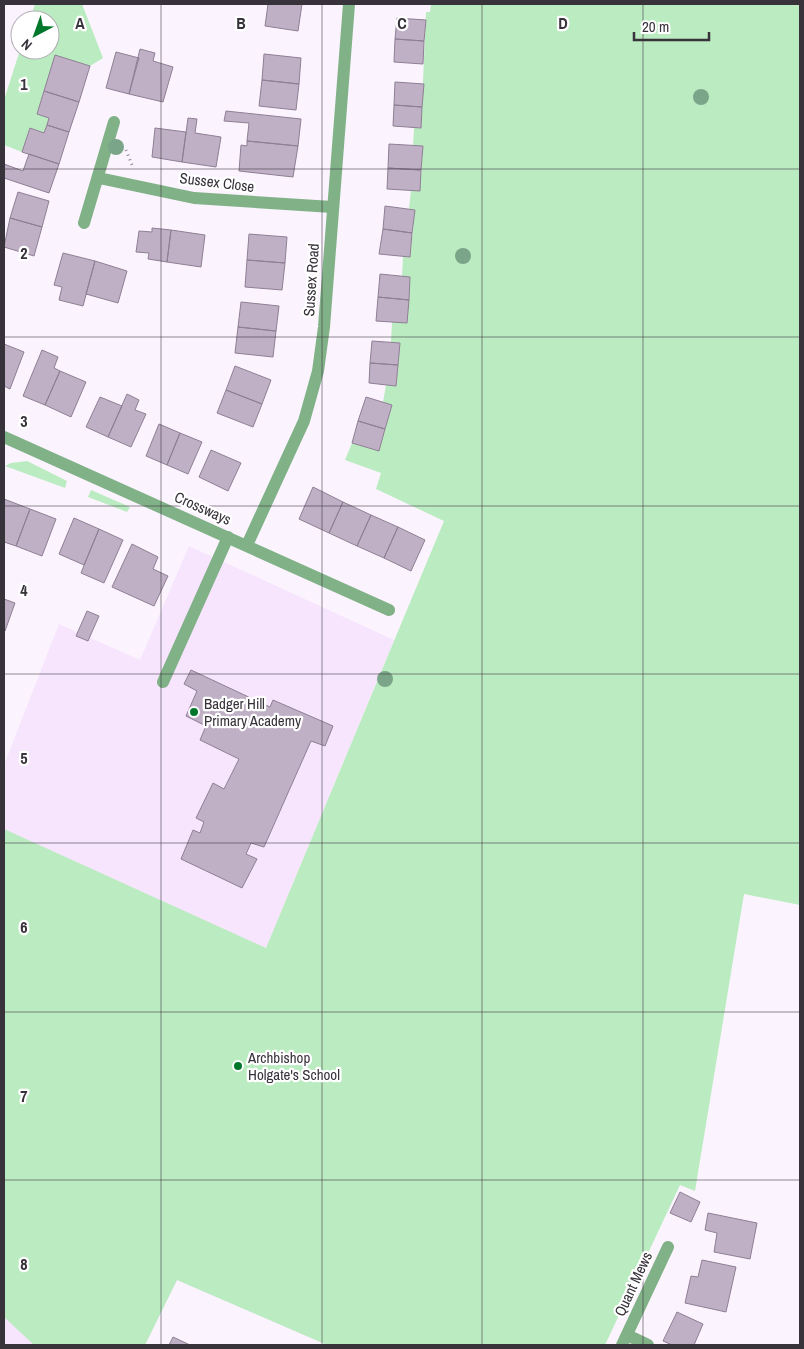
<svg xmlns="http://www.w3.org/2000/svg" width="804" height="1349" font-family="'Archivo Narrow',sans-serif">
  <style>
    .built { fill: #f6e5fd }
    .green { fill: #bbebc0 }
    .building { fill: #c0b0c6; stroke: #8e7f94 }
    .lines { fill: none; stroke-linecap: round; stroke-linejoin: round }
    .path { stroke: #918a94; stroke-width: 3; stroke-dasharray: 1 4; stroke-linecap: butt }
    .minor { stroke: #81b187; stroke-width: 12 }
    .tree { fill: #7ba589 }
    .grid { fill: none; stroke: #38323b; stroke-width: 1; stroke-opacity: 0.55 }
    .poi-dot { fill: #01772c; stroke: #fff; stroke-width: 2 }
    .labels { text-anchor: middle; dominant-baseline: central; stroke-width: 4.5; stroke-linejoin: round; paint-order: stroke }
    .street-label { font-size: 15px; fill: #38323b; stroke: #fff }
    .poi-label { font-size: 15px; fill: #38323b; stroke: #fff; text-anchor: start }
    .grid-label { font-size: 16px; text-anchor: middle; font-weight: bold; fill: #38323b; stroke: #fff; stroke-width: 4.5; stroke-linejoin: round; paint-order: stroke }
  </style>
  <rect width="100%" height="100%" fill="#fbf4fe"/>
  <path class="built" d="M189,546l205,94 -128,308 339,397h-278l-150,-65 -32,65h-141v-580l55,-141 81,36z"/>
  <path class="green" d="M35,4h47l21,54 -13,8 -35,-10 -18,57 12,5 -5,15 -14,-5 -8,24 -18,-7v-45l16,-50h30v-30h-20z
    M431,4h369v901l-56,-11 -49,297 -15,-6 -75,160h-278l-150,-65 -32,65h-111l-30,-28v-488l262,119 178,-427 -68,-32 5,-16 -36,-13 7,-17 27,8 13,-46 -9,-3 3,-17 10,1 4,-43 -9,-1 1,-20h15l3,-45 -8,-1 1,-19h7l5,-47 -6,-1 2,-19h9l3,-44 -10,-1 1,-17h7l5,-116h4z
    M27,461l40,20 -2,7 -60,-22 6,-3z
    M91,490l39,17 -3,5 -39,-15z"/>
  <path class="building" d="M268,4h34l-4,27 -33,-5z
    M397,18l29,2 -2,21 -29,-2z
    M395,39l29,2 -1,23 -29,-2z
    M140,49l15,4 -2,8 20,6 -10,35 -34,-8z
    M116,52l23,6 -10,36 -23,-6z
    M264,54l37,4 -2,26 -37,-4z
    M55,55l35,11 -11,36 -35,-11z
    M262,80l37,4 -3,26 -37,-4z
    M395,82l29,2 -2,23 -28,-2z
    M44,91l35,11 -10,30 -22,-7 2,-7 -12,-4z
    M394,105l28,2 -1,21 -28,-2z
    M226,111l75,8 -3,27 -51,-5 2,-18 -25,-2z
    M188,118l9,1 -2,14 26,4 -5,30 -34,-5z
    M47,125l22,7 -10,32 -37,-12 8,-24 14,5z
    M155,128l31,4 -4,30 -30,-5z
    M247,141l51,5 -5,31 -54,-6 2,-26 6,1z
    M389,144l34,2 -2,24 -33,-2z
    M29,154l30,10 -10,29 -45,-15v-14l19,7z
    M388,168l33,2 -1,21 -33,-2z
    M18,192l31,9 -7,26 -32,-9z
    M385,206l30,4 -3,23 -29,-4z
    M10,218l32,9 -8,29 -30,-9z
    M152,228l19,2 -4,32 -19,-3 1,-6 -13,-1 3,-21 13,1z
    M383,229l29,4 -2,24 -31,-3z
    M171,230l34,5 -4,32 -34,-5z
    M249,234l38,3 -2,26 -38,-3z
    M63,253l32,8 -12,45 -24,-6 3,-13 -8,-2z
    M247,260l38,3 -3,27 -37,-3z
    M95,261l32,10 -9,32 -32,-9z
    M380,274l30,3 -1,23 -31,-3z
    M378,297l31,3 -2,23 -31,-2z
    M241,302l38,4 -3,25 -38,-4z
    M238,327l38,4 -3,26 -38,-4z
    M372,341l28,2 -2,22 -28,-2z
    M4,344l20,8 -14,37 -6,-3z
    M42,350l16,7 -4,11 6,3 -15,34 -22,-9z
    M370,363l28,2 -2,21 -27,-3z
    M235,366l36,14 -9,24 -36,-14z
    M60,371l26,11 -15,35 -26,-12z
    M226,390l36,14 -9,23 -36,-14z
    M127,394l12,6 -4,10 11,4 -15,33 -23,-10z
    M100,397l22,9 -14,31 -22,-10z
    M366,397l26,8 -7,24 -27,-8z
    M358,421l27,8 -6,22 -27,-8z
    M159,424l21,9 -13,32 -21,-9z
    M180,433l22,9 -14,32 -21,-9z
    M211,450l30,13 -13,28 -29,-14z
    M313,487l30,15 -14,31 -30,-14z
    M4,499l26,10 -14,37 -12,-4z
    M343,502l28,13 -14,31 -28,-13z
    M30,509l26,10 -14,37 -26,-10z
    M371,515l27,12 -14,31 -27,-12z
    M74,518l25,11 -15,36 -25,-11z
    M398,527l27,13 -14,31 -27,-13z
    M99,529l24,11 -19,43 -23,-10z
    M132,544l26,13 -5,12 15,7 -14,30 -42,-19z
    M4,599l11,4 -10,28 -1,-1z
    M87,611l12,5 -11,25 -12,-5z
    M191,670l79,37 3,-7 60,26 -8,20 -14,-5 -47,106 -13,-4 -5,11 11,5 -15,29 -61,-29 12,-29 7,3 4,-11 -8,-4 17,-35 11,6 15,-30 -39,-19 6,-14 -20,-10 11,-25 -13,-7z
    M680,1192l20,10 -9,20 -21,-9z
    M708,1213l49,10 -7,36 -36,-7 3,-19 -12,-3z
    M702,1260l34,7 -10,45 -41,-9 6,-27 7,1z
    M677,1312l26,12 -9,21h-22l-9,-4z
    M173,1337l17,8h-21z"/>
  <g class="lines">
    <path class="path" d="M126,150l6,15"/>
    <path class="minor" d="M99,178l95,20 138,9
      M84,223l30,-101
      M4,437l385,173
      M247,545l57,-124 14,-50 6,-44 25,-323
      M163,682l65,-145
      M627,1335l21,10
      M622,1345l46,-98"/>
  </g>
  <g class="tree">
    <circle cx="701" cy="97" r="8"/>
    <circle cx="116" cy="147" r="8"/>
    <circle cx="463" cy="256" r="8"/>
    <circle cx="385" cy="679" r="8"/>
  </g>
  <path class="grid" d="M161,4v1341M322,4v1341M482,4v1341M643,4v1341M4,169h796M4,337h796M4,506h796M4,674h796M4,843h796M4,1012h796M4,1180h796"/>
  <g class="poi-dot">
    <circle cx="194" cy="712" r="5"/>
    <circle cx="238" cy="1066" r="5"/>
  </g>
  <g class="labels">
    <g class="street-label">
      <text transform="translate(217 182) rotate(7)">Sussex Close</text>
      <text transform="translate(311 280) rotate(-86)">Sussex Road</text>
      <text transform="translate(203 508) rotate(24)">Crossways</text>
      <text transform="translate(633 1284) rotate(-65)">Quant Mews</text>
    </g>
    <g class="poi-label">
      <text x="204" y="703">Badger Hill<tspan x="204" dy="17">Primary Academy</tspan></text>
      <text x="248" y="1057">Archbishop<tspan x="248" dy="17">Holgate's School</tspan></text>
    </g>
  </g>
  <g class="grid-label">
    <text x="80" y="29">A</text>
    <text x="241" y="29">B</text>
    <text x="402" y="29">C</text>
    <text x="563" y="29">D</text>
    <text x="24" y="90">1</text>
    <text x="24" y="259">2</text>
    <text x="24" y="427">3</text>
    <text x="24" y="596">4</text>
    <text x="24" y="764">5</text>
    <text x="24" y="933">6</text>
    <text x="24" y="1102">7</text>
    <text x="24" y="1270">8</text>
  </g>
  <rect width="804" height="1349" fill="none" stroke="#38323b" stroke-width="10"/>
  <g transform="translate(35 35) rotate(221)"><circle r="24" fill="#ffffff" stroke="#afadb1"/>
  <path d="M0-4L9 19L0 12L-9 19Z" fill="#01772c"/>
  <text y="-8" font-size="14" font-weight="bold" text-anchor="middle" fill="#38323b">N</text>
  </g>
  <path d="M634 32v8h75v-8" fill="none" stroke="#38323b" stroke-width="2.5"/>
  <text x="642" y="32" font-size="15" fill="#38323b" stroke="#ffffff" stroke-width="4" paint-order="stroke">20 m</text>
</svg>
